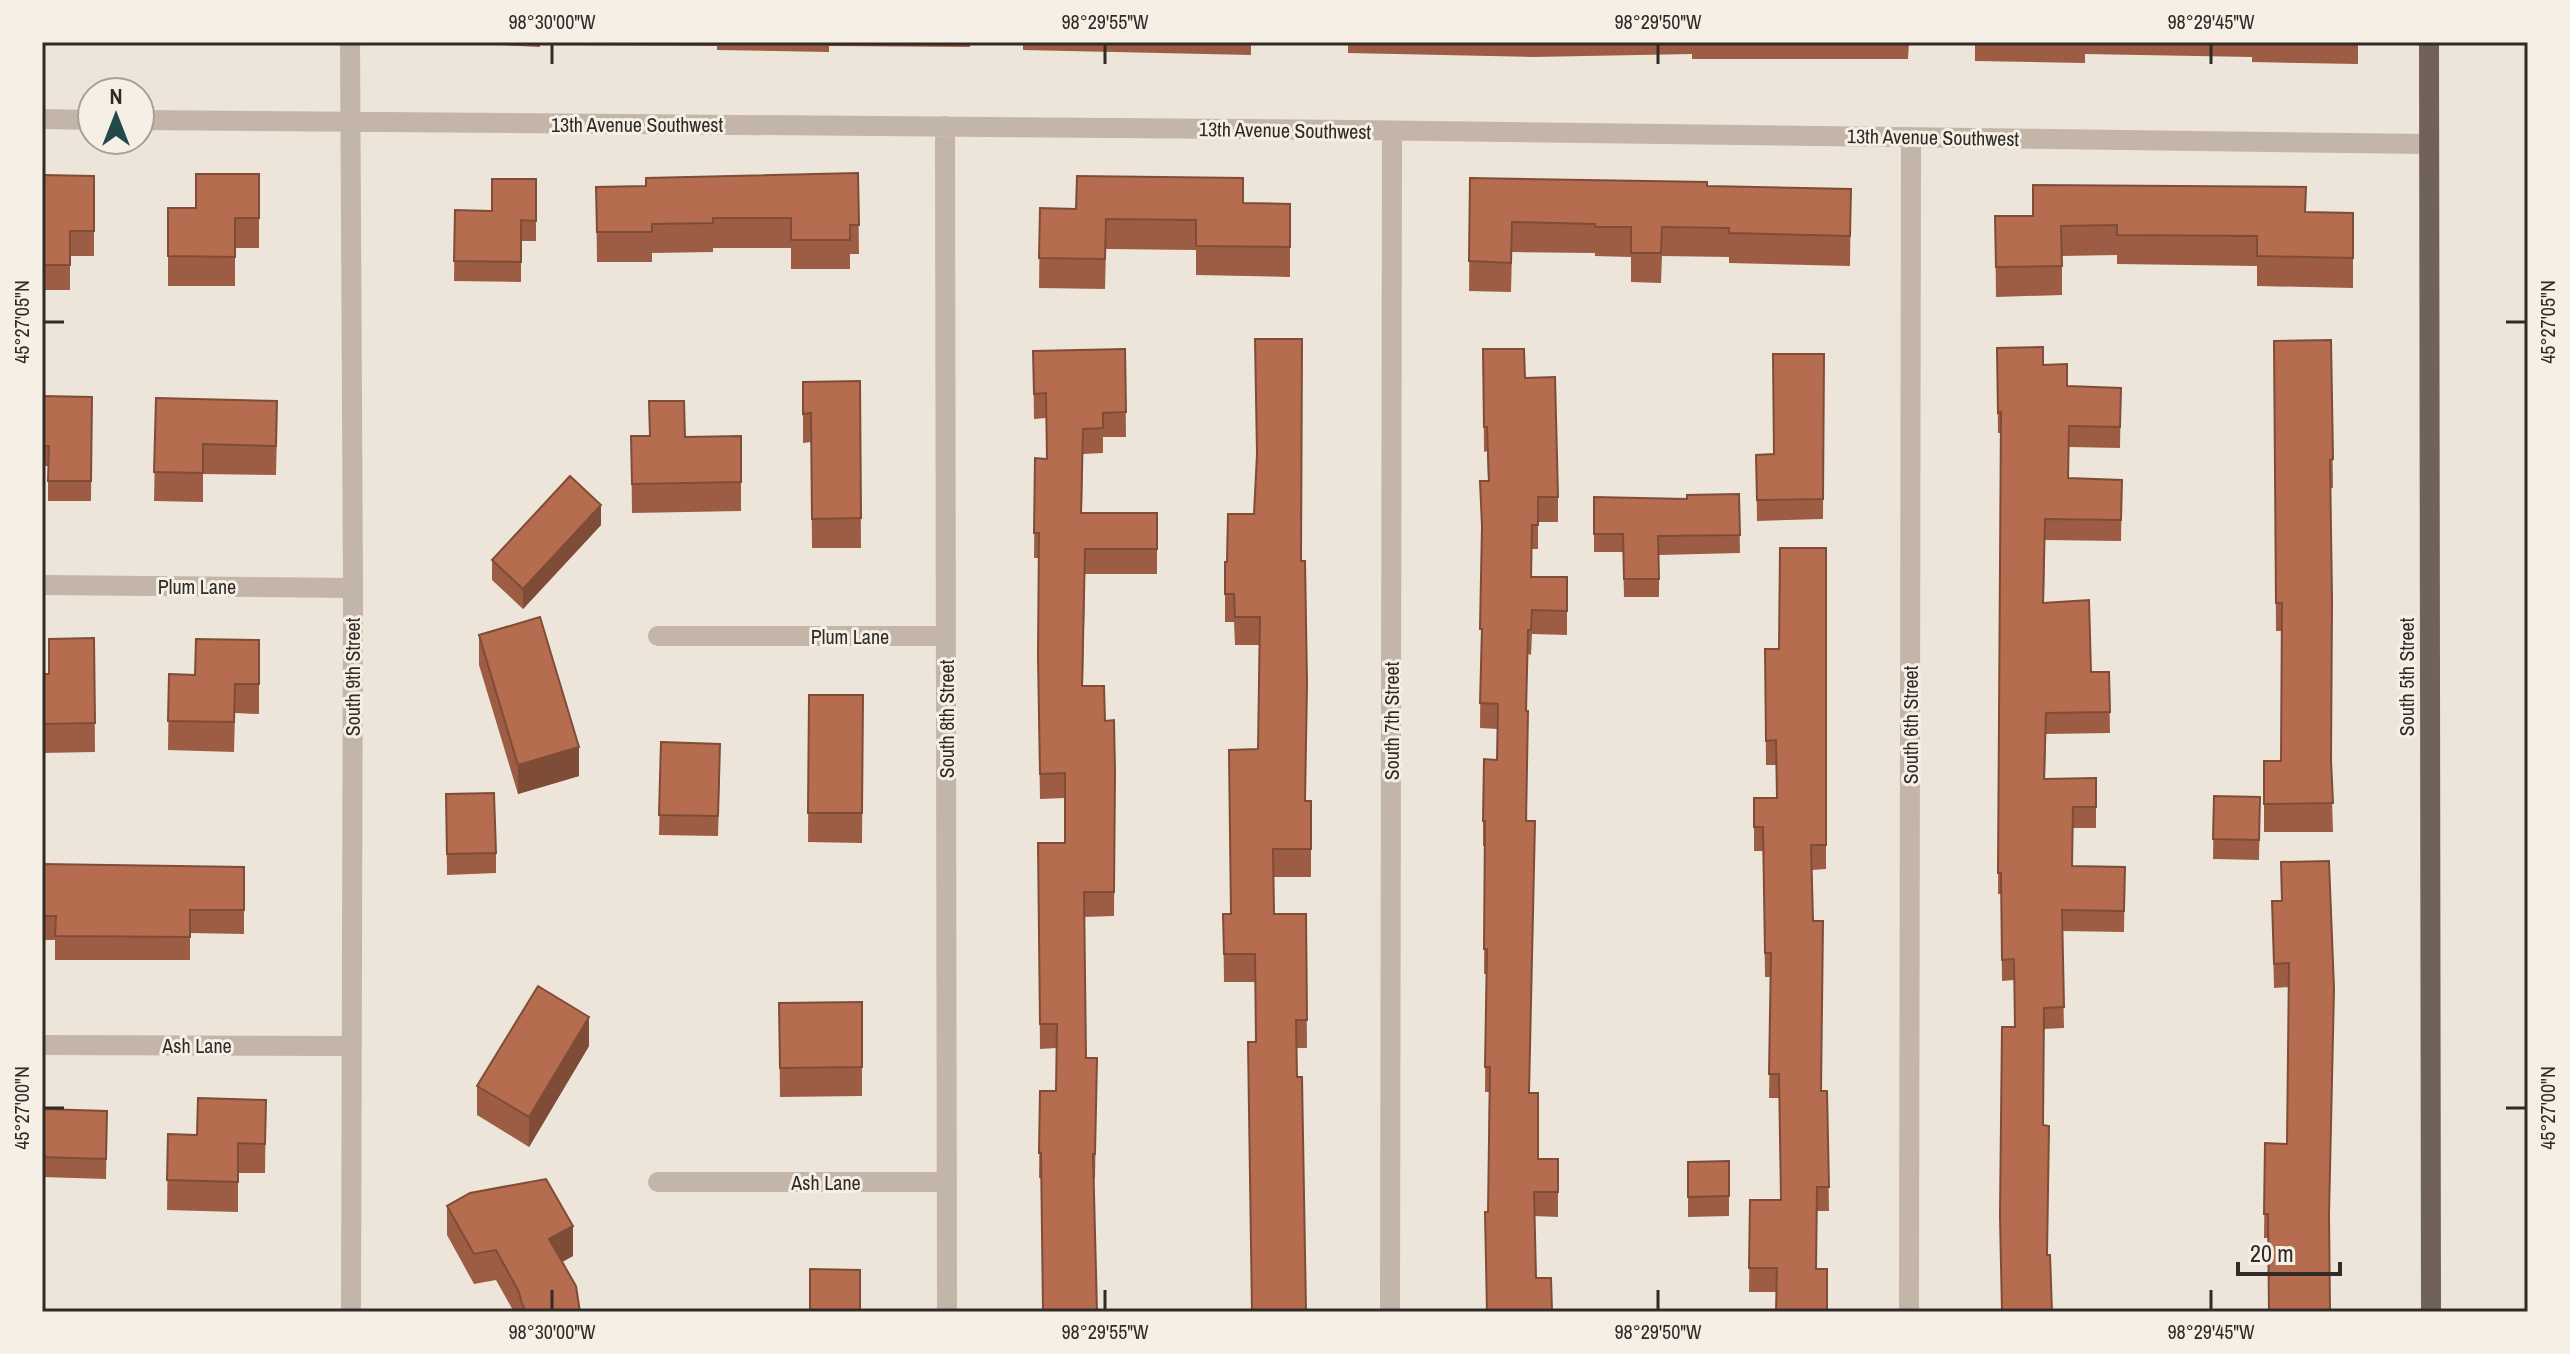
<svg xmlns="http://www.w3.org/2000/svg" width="2570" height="1354" font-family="'Archivo Narrow',sans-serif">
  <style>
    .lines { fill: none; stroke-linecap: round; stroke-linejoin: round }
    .minor { stroke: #c3b5a7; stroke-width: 20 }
    .major { stroke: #716259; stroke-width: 20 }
    .wall { fill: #9c5d44 }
    .shaded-wall { fill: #7f4c37 }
    .building { fill: #b56c4f; stroke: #7f4c37; stroke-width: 2 }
    .ticks { fill: none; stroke: #312a26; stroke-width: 3 }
    .labels { text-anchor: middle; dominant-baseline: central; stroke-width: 6; stroke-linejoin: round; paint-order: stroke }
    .street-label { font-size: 20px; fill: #312a26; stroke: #f6efe5 }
    .neatline { fill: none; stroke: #312a26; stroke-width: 3 }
    .ticks-label { font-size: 20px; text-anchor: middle; fill: #312a26 }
  </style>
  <rect width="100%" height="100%" fill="#ede5d9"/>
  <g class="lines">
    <path class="minor" d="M350,42l3,546 -2,724
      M42,119l50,1
      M140,120l1214,10 1075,14
      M945,126l2,1186
      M42,585l311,3
      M658,636h288
      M42,1045l309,1
      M658,1182h287
      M1390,1312l2,-1181
      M1909,1312l2,-1175"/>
    <path class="major" d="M2429,42l2,1270"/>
  </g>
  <path class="wall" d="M436,42h534v5l-141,-1v6l-112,-2v-4l-177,-1v2z
    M1023,42h228v13l-228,-5z
    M1252,42h657l-1,17h-216v-5l-160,3 -184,-4v-9z
    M1975,42h383v22l-106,-2v-5l-167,-3v9l-110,-2z
    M858,173l1,81h-9v15h-59v-21h-78v4l-61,1v9h-55l-1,-75 50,-1z
    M259,174v74h-24v38h-67v-78h28z
    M42,175l52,1v80h-24v34h-28z
    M1470,178l237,8 144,3 -1,77 -121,-3v-6l-67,-1 -1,27 -30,-1v-25l-36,-1v-3l-83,-1 -1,40 -42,-1z
    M536,179v62h-15v41l-67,-1 1,-71 37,1z
    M1243,203l47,1v73l-94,-2v-25l-90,-1 -1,40 -66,-1 1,-80 36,1z
    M2306,212l47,1v75l-96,-2v-20l-140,-2v-9l-55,1v39l-66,2 -1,-81z
    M2331,340l2,148h-3l1,277 2,67h-69v-71h17l1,-130h-6l-2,-290z
    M1997,348l46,17 24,21 54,2 -1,60 -51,-1v31l53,2 -1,61 -76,-1 -1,63 47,69h18l1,61 -64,1 -1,45 51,-1v50h-23l-1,38 53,1 -1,65 -62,-1 2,97 -20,1 -1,96 4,130 5,57 -37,-285 -1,-47 -12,1 -1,-87h-3l3,-461h-3z
    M1125,349l1,88h-23v16l-20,1 -1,59h75v61h-72l-2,112 22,35 10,51 -1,144 -30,1 2,141h11l-2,121 -56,-1 1,-87h16v-43l-16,1 -2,-206h27v-45l-25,1 -2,-118 1,-123h-5l1,-100 12,1 -1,-41 -12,1 -1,-68z
    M1483,349l42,29 33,119v25h-20v27h-6l-1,28h36v58l-35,-1 -1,21 -3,-1 -2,57 4,382 8,66h20v58l-24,-1 2,62 16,34 -64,-100 1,-120h-4l1,-118h-2l1,-128h-2v-25l14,-61 1,-31 -18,-1 2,-185 -2,-62h8l-1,-30 -3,1z
    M1824,354l-1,165 -66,2 -1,-66 18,-1z
    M860,381l1,167h-49l-1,-106 -8,1v-61z
    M42,396l50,1 -1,104h-43v-35h-6z
    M156,398l121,33 -1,44 -73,-1v28l-49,-1z
    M649,401l36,36 56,-1v75l-109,2 -1,-77h18z
    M1739,494l1,59 -81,2v42h-35l-1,-45h-29v-55l93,2z
    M601,525l-78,84 -31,-29v-20z
    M1826,548v321l-14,1 1,51 8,170h6l2,120h-12l-40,81h-28l1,-92h31l-2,-102h-10l2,-121h-6l-2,-126h-9v-53h22v-33h-10l-1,-116h14z
    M1301,561l5,240h5v76h-37v37h32l1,134h-11l10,264 -50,-270 -1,-60h-31l-1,-68h8l27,-165 1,-104h-24l-1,-23h-9v-60z
    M479,635l100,141 -61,18 -39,-129z
    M94,638l1,114 -53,1v-79h7v-35z
    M259,640v74l-24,-1 -1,39 -66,-2 1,-76 26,1z
    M809,695h54l-1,148 -54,-1z
    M661,742l59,22 -2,72 -59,-1z
    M446,794l50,59v20l-49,2z
    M2214,796l46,1 -1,63 -46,-1z
    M42,864l202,3v67l-54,-1v27h-135v-20h-13z
    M2272,901h9l48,330 1,81h-61l-1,-74h-4l1,-95 22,1 2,-157 -15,1z
    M862,1002v94l-82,1 -1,-94z
    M589,1046l-60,101 -52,-32v-29z
    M266,1100l-1,73h-27v39l-71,-2 1,-76 29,1z
    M42,1109l65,2 -1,68 -64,-2z
    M1729,1161v55l-41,1v-55z
    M447,1206l126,50 -11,6 18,50h-66l-18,-32 -22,4 -27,-49z"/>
  <path class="shaded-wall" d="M601,505v20l-78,84v-20z
    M579,747v29l-61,18v-29z
    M589,1017v29l-60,101v-30z
    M573,1226v30l-24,13v-30z"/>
  <path class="building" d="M858,173l1,52h-9v15h-59v-22h-78v5l-61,1v8h-55l-1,-45 50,-1v-8z
    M196,174h63v44h-24v39l-67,-1v-48h28z
    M42,175l52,1v55h-24v34h-28z
    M1077,176l166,2v25l47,1v43l-94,-1v-26l-90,-1 -1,40 -66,-1 1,-50 36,1z
    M1470,178l237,4v4l144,3 -1,47 -121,-3v-5l-67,-1 -1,26h-30v-26h-36v-3l-83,-2 -1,41 -42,-2z
    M492,179h44v42l-15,-1v42l-67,-1 1,-51 37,1z
    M2033,185l273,2 -1,25 48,1v45l-96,-2v-20l-140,-1v-10l-56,1 1,40 -66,1 -1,-51h38z
    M1255,339h47l-1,222h4l2,122 -2,118h6v48h-38l1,65h32l1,106h-11l1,57h5l4,235h-54l-4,-270h8l-1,-88h-31l-1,-40h8l-2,-164 29,-1 2,-132h-25l-1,-23h-9v-32h2l1,-48h26l3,-60z
    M2331,340l2,119 -3,1 2,140 -1,160 2,43 -69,1v-43h17l1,-158h-6l-2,-262z
    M2043,347v18l24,-1v22l54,2 -1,39 -51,-1 -1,52 54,2 -1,40 -76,-1 -2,84 46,-3 2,72h18l1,40 -64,1 -2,66 52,-1v29h-23l-1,59 53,1 -1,44 -62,-1 2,97 -20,1 -1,117 6,1 -2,129h3l2,57h-50l-2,-96 2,-189h13l-1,-68 -12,1 -1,-87h-3l3,-461 -3,1 -1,-65z
    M1125,349l1,63 -23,1v15l-20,1 -2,84h76v36h-72l-3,137h22l1,35 9,-1 1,52 -1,120h-30l2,166h11l-2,96h-2l4,158h-54l-2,-159h-2l1,-62h16l1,-67h-17l-2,-181h27v-70l-25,1 -2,-118 1,-123h-5l1,-75 12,1 -1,-66 -12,1 -1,-43z
    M1483,349h41l1,29 30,-1 3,120h-20v28h-6l-1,52h36v34l-35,-1 -1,20h-3l-2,81h2l-2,110h9l-6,272h9v66h20v33h-24l2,86h15l1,34h-65l-2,-100h3l2,-145h-5l2,-118h-3l1,-128h-2l1,-62 13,1 1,-56 -18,-1 2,-74h-2l2,-103 -2,-45h9l-2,-54h-3z
    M1773,354h51l-1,145 -66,1 -1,-45 18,-1z
    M860,381l1,137 -49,1 -1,-106 -8,1v-32z
    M42,396l50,1 -1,84h-43l1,-35h-7z
    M156,398l121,3 -1,45 -73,-2v29l-49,-1z
    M649,401h35l1,36 56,-1v46l-109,2 -1,-48h19z
    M570,476l31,29 -78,84 -31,-29z
    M1739,494l1,41 -82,1 1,43h-35l-1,-45h-29v-37l93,2v-4z
    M1780,548h46v297h-15l2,76h10l-2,170h6l2,96h-12l-1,82h11v43h-51l1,-44h-28l1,-68h31l-2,-126h-10l2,-121h-6l-2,-126h-9v-29h23l-1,-58 -10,1 -1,-92h14z
    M540,617l39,130 -61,18 -39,-130z
    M94,638l1,85 -53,1v-50h7v-35z
    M196,639l63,1v44h-24l-1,38 -66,-1 1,-47 26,1z
    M809,695h54l-1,118h-54z
    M661,742l59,2 -2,72 -59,-1z
    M494,793l2,60 -49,1 -1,-60z
    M2214,796l46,1 -1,43 -46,-1z
    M2329,861l5,128 -5,226 1,95h-11v2h-50l-1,-98h-4l1,-71 22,1 2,-181 -15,1 -2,-63h10l-1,-39z
    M42,864l202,3v43h-54v27l-135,-1 1,-20h-14z
    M538,986l51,31 -60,100 -52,-31z
    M862,1002v65l-82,1 -1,-65z
    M198,1098l68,2 -1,44 -27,-1v39l-71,-2 1,-46 29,1z
    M42,1109l65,2 -1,48 -64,-2z
    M1729,1161v35l-41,1v-35z
    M546,1179l27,47 -24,13 27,47 4,26h-54l-4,-8 -3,-12 -23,-42 -22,4 -27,-48 23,-13z
    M810,1269l50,1v42h-50z"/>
  <path class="ticks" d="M552,44v20M1105,44v20M1658,44v20M2211,44v20M44,322h20M2506,322h20M44,1108h20M2506,1108h20M552,1290v20M1105,1290v20M1658,1290v20M2211,1290v20"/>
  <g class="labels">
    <g class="street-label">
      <text x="637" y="124">13th Avenue Southwest</text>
      <text transform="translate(1285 130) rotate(1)">13th Avenue Southwest</text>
      <text transform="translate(1933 137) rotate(1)">13th Avenue Southwest</text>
      <text x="197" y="586">Plum Lane</text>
      <text x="850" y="636">Plum Lane</text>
      <text transform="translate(352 677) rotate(-90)">South 9th Street</text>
      <text transform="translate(2406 677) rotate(-90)">South 5th Street</text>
      <text transform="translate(946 719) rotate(-90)">South 8th Street</text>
      <text transform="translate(1391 721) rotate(-90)">South 7th Street</text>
      <text transform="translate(1910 725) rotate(-90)">South 6th Street</text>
      <text x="197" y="1045">Ash Lane</text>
      <text x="826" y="1182">Ash Lane</text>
    </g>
  </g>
  <rect width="2570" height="1354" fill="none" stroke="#f6efe5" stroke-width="88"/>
  <g transform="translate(116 116)"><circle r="38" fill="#f6efe5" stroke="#a7a099" stroke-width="2"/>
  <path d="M0-6L14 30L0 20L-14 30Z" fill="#22484c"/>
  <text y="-12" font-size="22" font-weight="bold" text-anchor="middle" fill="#312a26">N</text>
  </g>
  <path d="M2238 1262v12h102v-12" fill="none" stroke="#312a26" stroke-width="4"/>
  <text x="2250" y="1262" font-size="24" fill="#312a26" stroke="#f6efe5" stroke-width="6" paint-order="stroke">20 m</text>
  <rect x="44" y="44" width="2482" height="1266" class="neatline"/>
  <g class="ticks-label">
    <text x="552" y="29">98°30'00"W</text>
    <text x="1105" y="29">98°29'55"W</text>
    <text x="1658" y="29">98°29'50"W</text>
    <text x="2211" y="29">98°29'45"W</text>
    <text transform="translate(22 322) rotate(-90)" y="7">45°27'05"N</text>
    <text transform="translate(2548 322) rotate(-90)" y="7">45°27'05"N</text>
    <text transform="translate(22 1108) rotate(-90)" y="7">45°27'00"N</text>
    <text transform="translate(2548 1108) rotate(-90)" y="7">45°27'00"N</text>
    <text x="552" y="1339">98°30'00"W</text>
    <text x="1105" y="1339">98°29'55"W</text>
    <text x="1658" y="1339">98°29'50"W</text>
    <text x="2211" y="1339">98°29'45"W</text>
  </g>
</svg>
